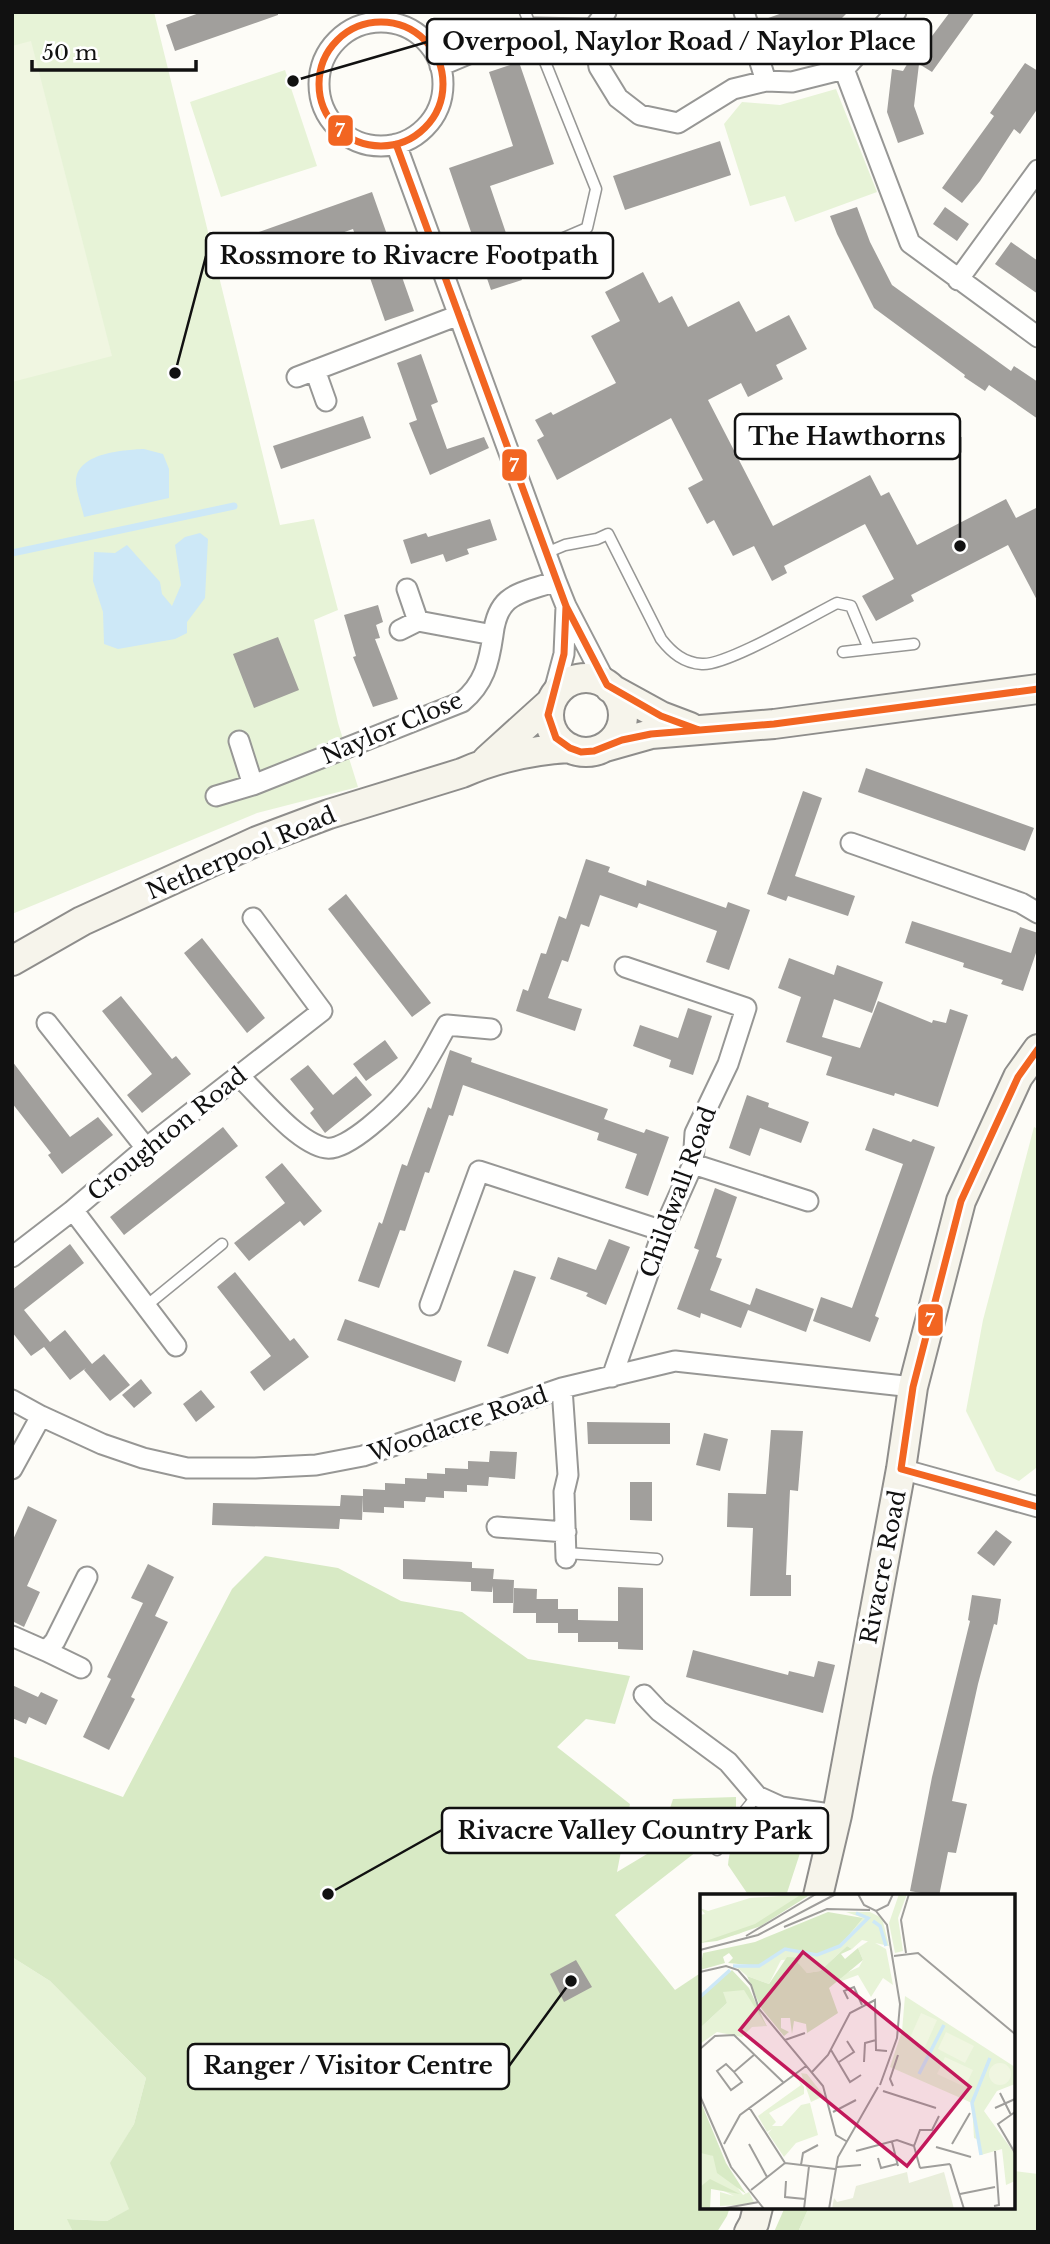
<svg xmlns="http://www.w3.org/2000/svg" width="1050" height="2244" font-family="'Libre Baskerville',serif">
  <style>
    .green { fill: #e7f3d7 }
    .forest { fill: #d8eac5 }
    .pitch { fill: #f0f6e1 }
    .water { fill: #cde8f7 }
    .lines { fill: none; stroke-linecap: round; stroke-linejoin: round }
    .stream { stroke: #cde8f7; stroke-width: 7 }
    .building { fill: #a19f9c }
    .lane-casing { stroke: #979795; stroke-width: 13 }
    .street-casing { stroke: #979795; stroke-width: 23 }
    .secondary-casing { stroke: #8e8d8b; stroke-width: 32 }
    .lane { stroke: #fffffe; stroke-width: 10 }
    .street { stroke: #fffffe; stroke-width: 19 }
    .secondary { stroke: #f6f4eb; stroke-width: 28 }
    .bus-1-casing { stroke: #fff; stroke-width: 12 }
    .bus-1 { stroke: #f26522; stroke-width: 7 }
    .labels { text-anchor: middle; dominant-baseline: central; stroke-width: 7; stroke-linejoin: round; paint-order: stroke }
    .street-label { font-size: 23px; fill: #111; stroke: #fff }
    .inset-river { fill: none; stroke: #cde8f7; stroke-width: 3.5 }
    .inset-road { fill: none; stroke: #9f9e9b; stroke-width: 2 }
    .view { fill: #c2185b; fill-opacity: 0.15; stroke: #c2185b; stroke-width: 3.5 }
    .inset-edge { fill: none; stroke: #111; stroke-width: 3.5 }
    .leader { fill: none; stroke: #111; stroke-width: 2.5 }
    .callout-dot { fill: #111; stroke: #fff; stroke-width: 2.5 }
    .callout { fill: #fff; stroke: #111; stroke-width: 2.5 }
    .callout-label { font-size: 24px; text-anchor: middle; font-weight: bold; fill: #111 }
    .line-badge { stroke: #fff; stroke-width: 2.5 }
    .badge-label { font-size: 19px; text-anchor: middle; font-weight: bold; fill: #fff }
  </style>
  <rect width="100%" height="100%" fill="#fdfcf7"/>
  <path class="green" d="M12,12h142l126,513 34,-6 24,91 -24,10 24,103 20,64 -101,26 -245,101z
    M285,70l32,96 -96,31 -31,-95z
    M836,89l41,103 -82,30 -10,-26 -35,10 -26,-82 18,-22 38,3z
    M1034,1127l4,2v330l-2,9 -17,13 -23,-10 -30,-60 17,-91z
    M12,1957l38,24 96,97 -12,46 -23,39 19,46 -23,12 -39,-2 5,13h-61z
    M1013,2171l25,3v58h-240l11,-25h204z"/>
  <path class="forest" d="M265,1556l73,12 63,33 61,11 66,47 102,17 -15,48 -29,-5 -29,28 73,57 -13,68 40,-24 16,-49 63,-2v14l-8,16 -113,88 60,75 27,-18v235h28l-3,9 -10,16h-644l-6,-13 40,2 22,-12 -19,-46 24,-39 12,-46 -96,-97 -38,-24v-201l111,41 109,-208z
    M774,1817l17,8 11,22 -16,49h-37l-21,-31c3,-30 17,-41 46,-48z
    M785,2207h24l-11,25h-24z"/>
  <path class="pitch" d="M31,41l81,315 -100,26v-336z"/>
  <path class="water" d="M144,449l19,5 6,15v29l-85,19c-2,-10 -7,-22 -8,-33 -2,-31 46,-34 68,-35z
    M200,533l8,6 -3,59 -18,24v11l-12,6 -57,10 -14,-5 -1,-32 -10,-31 1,-29 21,1 12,-8 33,37 2,12 10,12 9,-21 -6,-40 10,-8z"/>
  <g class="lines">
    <path class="stream" d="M12,553l222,-47"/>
  </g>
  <path class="building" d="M202,12h76v3l-103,36 -9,-26z
    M785,12h63l-19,19 -58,21 -11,-31z
    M950,12h25l-43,60 -13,-8 -5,42 10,28 -26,9 -11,-31 5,-43 11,2 18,-30 5,3z
    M519,62l35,102 -64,22 32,94 -31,10 -42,-122 64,-22 -24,-74z
    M1025,63l13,8v37l-18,26 -6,-5 -34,52 -18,22 -20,-15 52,-72 -4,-3z
    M720,141l11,34 -106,35 -12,-34z
    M372,192l42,119 -29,10 -32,-92 -17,6 -1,-3 -102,36 -8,-24z
    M857,207l13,35 22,43 119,86 3,-5 24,16v37l-49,-34 -4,6 -21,-14 1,-2 -91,-67 -37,-74 -7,-18z
    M945,207l24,17 -12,17 -24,-17z
    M1011,242l27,19v33l-43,-30z
    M643,272l16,31 13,-7 16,31 51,-26 17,31 33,-17 18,34 -31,16 7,14 -35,18 -7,-14 -33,17 65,126 97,-51 11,21 8,-4 28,53 89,-46 10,19 22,-11v95l-30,-57 -97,50 3,6 -38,20 -14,-25 32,-17 -29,-55 -81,42 3,7 -15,8 -18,-35 -21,10 -19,-36 -7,4 -19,-36 15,-8 -32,-62 -114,62 -20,-40 7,-4 -9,-16 16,-8 2,3 63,-32 -25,-47 29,-15 -15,-29z
    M421,354l17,48 -7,3 16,44 37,-12 5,11 -59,27 -21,-52 8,-3 -20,-57z
    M363,416l8,22 -90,31 -8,-23z
    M490,519l7,21 -30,9 2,5 -23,8 -3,-8 -32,10 -8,-24 23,-7 2,4z
    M378,605l5,17 -7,3 4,13 -5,1 23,60 -25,8 -20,-50 3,-1 -12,-41z
    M278,637l21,53 -45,18 -21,-54z
    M866,768l168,60 -9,23 -167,-59z
    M803,791l19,7 -27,78 60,20 -7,20 -60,-20 -2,5 -19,-7z
    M586,859l24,8 -2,5 38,14 1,-6 79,28 2,-6 22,8 -21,60 -23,-8 11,-31 -78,-28 -2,5 -37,-13 -11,32 -11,-4 3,1 -13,38 -6,-2 -14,38 34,11 -7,22 -59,-20 7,-22 5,2 13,-38 5,1 13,-38 7,3z
    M346,894l85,109 -19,14 -84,-108z
    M912,921l99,32 9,-26 18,6v14l-15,44 -22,-7 2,-4 -40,-13 1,-4 -59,-20z
    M202,938l63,80 -18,15 -63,-80z
    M789,958l45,17 3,-10 46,17 -11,31 -38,-14 -12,38 38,11 18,-47 54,22 1,-3 13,3 4,-14 18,6 -30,92 -43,-14 -1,3 -68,-21 6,-18 -46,-15 15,-45 -23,-9z
    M121,996l51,63 4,-3 15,18 -49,39 -15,-18 25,-21 -50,-63z
    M688,1008l24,8 -19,59 -24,-8 2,-7 -38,-14 7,-21 38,13z
    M385,1040l13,18 -32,23 -13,-17z
    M450,1050l22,8 -1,4 137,47 -4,10 40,14 2,-4 23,8 -21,59 -23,-8 12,-34 -40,-14 2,-7 -136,-48 -10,31 -4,-1 -20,58 -4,-1 -20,59 -5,-1 -21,58 -21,-7 21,-59 3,2 20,-60 5,2 21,-59 3,2z
    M12,1061l58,76 28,-20 15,18 -51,39 -14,-19 3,-2 -39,-50z
    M308,1065l25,30 23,-19 16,19 -47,38 -15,-20 4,-4 -24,-30z
    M747,1095l22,8 -1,4 41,15 -8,21 -41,-15 -10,28 -21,-8z
    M223,1127l15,19 -114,89 -14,-18z
    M873,1128l38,14 2,-3 22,8 -60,169 4,2 -9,24 -57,-21 8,-24 31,11 51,-144 -38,-14z
    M282,1163l40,48 -18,15 -4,-5 -51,40 -15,-18 51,-40 -20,-26z
    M715,1188l22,9 -21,60 6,2 -12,31 40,15 6,-17 58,21 -8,23 -58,-22 -7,18 -40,-15 -1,5 -23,-9 22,-59 -5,-2z
    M609,1239l21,8 -24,58 -20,-9 2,-3 -38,-14 8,-22 38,13z
    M70,1244l14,19 -60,47 26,32 15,-12 27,34 12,-10 26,31 -20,16 -26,-31 2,-2 -16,12 -26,-33 -13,9 -19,-24v-42z
    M514,1270l22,7 -28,77 -21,-8z
    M235,1272l55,69 4,-3 15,19 -45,34 -14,-19 21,-16 -54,-69z
    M345,1319l117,42 -7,21 -118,-42z
    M141,1379l11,14 -18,15 -12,-13z
    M201,1390l14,17 -19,15 -13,-18z
    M587,1422l83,1v21h-82z
    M771,1430l32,1 -5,60 -8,-1 -4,85h5v21h-41l3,-68 -26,-1 1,-34 38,1z
    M704,1433l24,6 -8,32 -24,-6z
    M490,1451l27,1 -2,27 -26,-2 -1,9 -21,-1v7l-23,-1v7l-18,-1 -1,5 -21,-1v7l-20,-1v6l-21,-1v-23l22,1v-7l20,1v-6l22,1v-6l18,1v-6l23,1v-8l21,1z
    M630,1482h22v39l-22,-1z
    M341,1495l22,1 -1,24 -22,-1 -1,10 -127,-4 1,-22 127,3z
    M28,1506l29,14 -30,66 13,6 -16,35 -12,-6v-79z
    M996,1530l16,12 -18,24 -17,-13z
    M403,1559l69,3v6l22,1 -1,10 21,1 -1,23h-20v-17l-1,6 -21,-1v-11v2l-68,-3z
    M148,1564l26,13 -19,39 13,6 -37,75 4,2 -26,51 -26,-13 28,-58 -4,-2 36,-74 -12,-5z
    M618,1587l25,1v62l-25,-1v-7h-40v-9h-20v-10h-22v-24h22v10h20v11l40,1z
    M514,1588l23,1 -1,24h-23z
    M972,1595l29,4 -4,26 -3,-1 -16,60 -26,117 15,3 -11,49 -8,-1 -9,44h-2l-27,-5 22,-114 38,-156 -2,-1z
    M693,1650l95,25 1,-4 25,6 4,-16 17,4 -12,48 -137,-36z
    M12,1685l26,12 3,-5 17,8 -12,25 -17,-8 -3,7 -14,-6z
    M576,1960l16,27 -28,15 -14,-28z"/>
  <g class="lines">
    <defs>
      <path id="lane" d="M525,12l71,177 -9,39 -56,24
        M546,553l19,-8 32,-6 11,-5 53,105c11,14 23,24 41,25 24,2 109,-48 135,-61l14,3 18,43
        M843,652l71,-8
        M146,1306l76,-62
        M566,1553l91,6
        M717,1850l10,-17 30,-37"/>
      <path id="street" d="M744,12l22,69
        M319 84a62 62 0 1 1 124 0a62 62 0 1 1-124 0Z
        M593,29l13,-17
        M440,66l90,-38 63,1 6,38 19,31 22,17 38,8 55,-34 33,-8 26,1 52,-13 52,-57
        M844,69l66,174 128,94
        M396,144l160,437 10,25 41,79
        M958,280l80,-110
        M315,370l11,31
        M297,377l162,-62
        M418,621l75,14c5,-43 27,-41 63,-54
        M400,630l18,-9 -11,-32
        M552,699l12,-45 2,-47
        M239,741l14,44
        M216,796l37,-11 209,-83c22,-18 27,-39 31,-67
        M851,843l170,60 17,10
        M47,1023l99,125
        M239,1076c21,20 58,67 87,72 21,4 68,-42 81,-58 16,-19 28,-44 40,-65l44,4
        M693,1164l115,37
        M73,1210l103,136
        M12,1257l61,-47 73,-62 176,-137 -69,-93
        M430,1305l49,-134 184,60
        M612,1377l51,-146 30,-67 2,-31 33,-69 18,-56 -121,-41
        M562,1388l6,87 -4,17 2,66
        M12,1400l29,16 61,28 41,14 44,10h68l61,-3 47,-9 199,-68 113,-27 238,26
        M12,1469l29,-53
        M901,1469l137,38
        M497,1527l69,5
        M12,1636l34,15 9,-10 32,-64
        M46,1651l35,17
        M644,1695l15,16 69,51 29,34 24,11 56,8"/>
      <path id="secondary" d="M549 715a37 37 0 1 1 74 0a37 37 0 1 1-74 0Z
        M610,688l51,28 29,11
        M605,747l46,-13 123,-10 264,-35
        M487,760l63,-57
        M12,961l70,-40 175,-80 72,-27 133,-41c34,-15 71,-23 108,-25
        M818,1896l19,-81 64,-346 12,-82 48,-186 57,-124 20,-28
        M749,2232l5,-9 4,-16"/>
    </defs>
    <use href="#lane" class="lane-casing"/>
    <use href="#street" class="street-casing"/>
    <use href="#secondary" class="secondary-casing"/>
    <use href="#lane" class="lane"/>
    <use href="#street" class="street"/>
    <use href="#secondary" class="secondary"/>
    <defs>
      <path id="bus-1" d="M319 84a62 62 0 1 1 124 0a62 62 0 1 1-124 0Z
        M396,144l170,462 41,79 54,31 38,14
        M566,606l-2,48 -16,61 8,23 14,10 11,4 13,-1 28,-11 29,-6 123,-10 264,-35
        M1038,1049l-20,28 -57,124 -48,186 -12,82 137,38"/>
    </defs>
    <use href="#bus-1" class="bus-1-casing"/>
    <use href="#bus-1" class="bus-1"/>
  </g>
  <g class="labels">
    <g class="street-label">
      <text transform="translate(392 728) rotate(-23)">Naylor Close</text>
      <text transform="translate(241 853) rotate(-23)">Netherpool Road</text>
      <text transform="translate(167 1134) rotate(-39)">Croughton Road</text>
      <text transform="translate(678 1192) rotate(-70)">Childwall Road</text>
      <text transform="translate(458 1424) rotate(-19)">Woodacre Road</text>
      <text transform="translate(883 1567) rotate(-79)">Rivacre Road</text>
    </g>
  </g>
  <g transform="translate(700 1894)">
    <rect width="315" height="315" fill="#fdfcf7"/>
    <path d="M111,0l-72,40 -39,9v-28l5,-1 -5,-6 8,3 42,-13zM199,0h8l-9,24 5,33 -8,2 -6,-30zM146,18h24l12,6 7,28 -27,-6 -10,9 -5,-3 -27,25 -13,2 -9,-9 2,-5 -19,1 -12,24 -22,-8 -13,-11 25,1 26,-17 32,6 23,-9 23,-28zM170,46l16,9 7,36 -10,-7 -12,19 -13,-22 -19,7 3,-7 17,-8 4,-7 -5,-12zM26,96h19l22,36 -15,1 -10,10 -25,-5 -17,12v-16l27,-25 -5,-10zM205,102l110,71v17l-18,7 -13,20 31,43v27l-9,4 -4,-36 -21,6 -2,-15 -5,-2 -2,-35 -82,-36 12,-36zM101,179l6,1 17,22 -13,6zM97,184l7,9v7l-35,19 7,9 -4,4h10l19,-21 9,-2 8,32 -22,8 -12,14 -16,-24 4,-4 -5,3 -9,-16 43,-31zM0,243l1,13 12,6 30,39 6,-3 6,12 -35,2v-14l14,4 -26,-13 -8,4z" fill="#e7f3d7"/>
    <path d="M102,0h9l-50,32 -44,15 -17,2 55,-19zM128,18l35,6 -23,28 -23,9 -32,-5 -26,16 -31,-3 5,-5 -4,-5 -6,4 2,6 -25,7 3,-17 52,-11zM147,52l5,3 -11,5 4,5 13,-11 5,12 -34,28 9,25 -31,20 -1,-9 -12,-3 -2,13 -2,-16h-9v10l8,4 -5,4 -23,-28 -14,-32 22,8 18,-27 14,1 -3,5 9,10 13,-2zM32,76l17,18 18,39 -23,-37 -21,2 4,11 -27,25v-32zM0,206l26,63 20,31 -29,-21 -4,-17 -12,-3zM10,285l30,15 -29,-5 -1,20h-10v-22z" fill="#d8eac5"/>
    <path d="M207,278l2,11 35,-11 10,37h-122l2,-11 3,4 16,-4 3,-12z" fill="#e9eedb"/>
    <path d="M221,119l16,7 -12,27 -16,-7zM246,138l28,14 -9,17 -27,-14zM245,163l28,13 -8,17 -28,-13zM289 180a11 11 0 1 1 22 0a11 11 0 1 1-22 0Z" fill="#f0f6e1"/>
    <path class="inset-river" d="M173,27l7,5 6,20M33,72h26l26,-17 32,6 23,-9 28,-28 -12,-5M0,103l30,-27M219,180l25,-49M281,261l-9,-52 18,-45"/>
    <path class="inset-road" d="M158,0l6,11 12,6 12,-6 5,-11M176,17l11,14 13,79 -3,34 -17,47M84,33l43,-18 43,1M46,42l70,-42M0,56l58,-15 78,-41M206,59l-5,-33 8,-26M194,62l24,-3 97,81M0,78l26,-6 12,4 13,15 8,24 64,77 13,49 10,6M148,105l-4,-8 10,-4 8,18M85,146l20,-7M0,155l15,-13 19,-1 49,47M131,156l19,32 11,-7M139,168l15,-10 -7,-11M164,168l1,-19 11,-3M34,178l8,10 -11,8 -14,-19 9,-7 8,8 21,-18M112,178l16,-17 22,-42 25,-13 1,50 11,1M193,192l-3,-7 8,-24M183,197l53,17M300,199l11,22M0,202l31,71 33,42M49,213l36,56M295,214l20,-9M133,218l23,-12M315,218l-17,12 17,29M192,248l6,24M24,250l16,-29 66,-49M49,250l18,33M252,250l18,-31M236,253l35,10M156,257l41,-11 17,6M178,264l3,10 16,-4M250,270l14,45M101,271l2,-12 15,-8M137,273l24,-2M220,274l-6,-22 6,-16h12l7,-14M220,274l30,-4M86,287l-1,16 20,2M51,296l34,-27 50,6M260,300l35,-7M294,312l5,-1 -4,-54M20,315l39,-7M104,315l5,-43M129,315l9,-52 40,-70"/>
    <path class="view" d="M103,58l167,135 -63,79 -167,-136z"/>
    <rect width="315" height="315" class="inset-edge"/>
  </g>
  <path class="leader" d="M293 81L427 42M175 373L206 256M960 546L960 437M328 1894L442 1830M571 1981L509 2066"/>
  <g class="callout-dot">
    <circle cx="293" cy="81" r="7"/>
    <circle cx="175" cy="373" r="7"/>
    <circle cx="960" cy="546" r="7"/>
    <circle cx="328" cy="1894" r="7"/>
    <circle cx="571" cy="1981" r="7"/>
  </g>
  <g class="callout">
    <rect x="427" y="19" width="504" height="45" rx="7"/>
    <rect x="206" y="233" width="407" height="45" rx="7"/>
    <rect x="735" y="414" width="225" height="45" rx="7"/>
    <rect x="442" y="1808" width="386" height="45" rx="7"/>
    <rect x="188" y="2044" width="321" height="45" rx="7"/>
  </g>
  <g class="callout-label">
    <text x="679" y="50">Overpool, Naylor Road / Naylor Place</text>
    <text x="409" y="264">Rossmore to Rivacre Footpath</text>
    <text x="847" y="445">The Hawthorns</text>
    <text x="635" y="1839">Rivacre Valley Country Park</text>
    <text x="348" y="2074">Ranger / Visitor Centre</text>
  </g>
  <g class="line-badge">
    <rect x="327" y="114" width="27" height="33" rx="7" fill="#f26522"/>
    <rect x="501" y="448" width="27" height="34" rx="7" fill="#f26522"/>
    <rect x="917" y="1303" width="27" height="34" rx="7" fill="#f26522"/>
  </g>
  <g class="badge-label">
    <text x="340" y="137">7</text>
    <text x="514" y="472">7</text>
    <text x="930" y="1327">7</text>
  </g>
  <rect width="1050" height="2244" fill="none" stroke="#111111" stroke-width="28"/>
  <path d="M32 60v10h164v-10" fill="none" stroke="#111111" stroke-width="3.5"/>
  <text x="42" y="60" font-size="21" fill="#111111" stroke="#ffffff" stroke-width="5" paint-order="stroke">50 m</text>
</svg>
